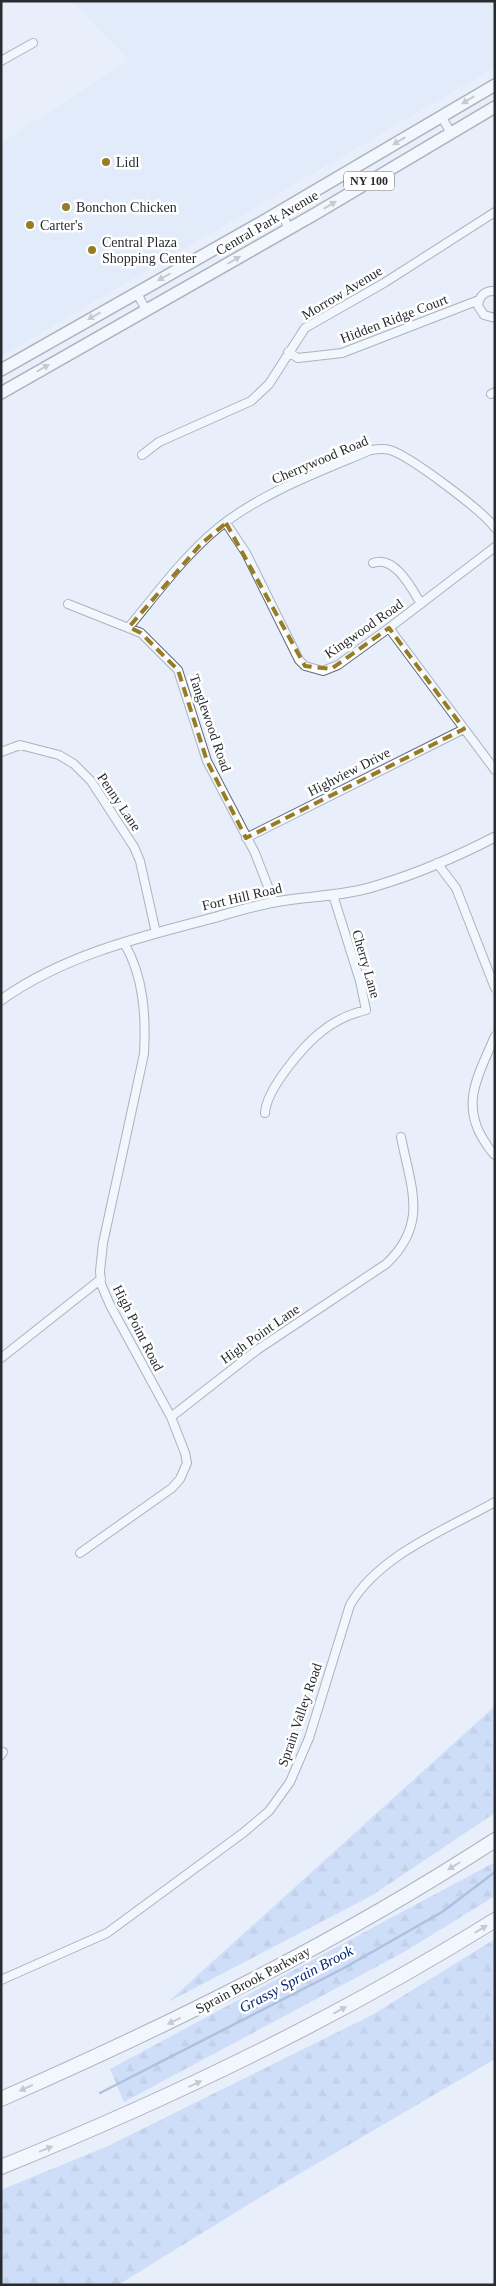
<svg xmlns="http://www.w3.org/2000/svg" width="496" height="2286" font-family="'Times New Roman',serif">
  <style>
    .built { fill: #dbe6f9 }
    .forest { fill: url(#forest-firs) }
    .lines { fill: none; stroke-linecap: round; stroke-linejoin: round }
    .stream { stroke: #6c88bc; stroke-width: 2.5 }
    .minor-casing { stroke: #646a75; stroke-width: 10 }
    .tertiary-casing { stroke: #646a75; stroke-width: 11 }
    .primary-casing { stroke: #646a75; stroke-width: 14 }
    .motorway-casing { stroke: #646a75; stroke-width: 16 }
    .minor { stroke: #fff; stroke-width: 8 }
    .tertiary { stroke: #fff; stroke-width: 9 }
    .primary { stroke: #fff; stroke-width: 11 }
    .motorway { stroke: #fff; stroke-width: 14 }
    .oneway { fill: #9ea0a1 }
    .marked { fill: none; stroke: #967d24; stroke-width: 4; stroke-dasharray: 10 6; stroke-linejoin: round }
    .poi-dot { fill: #967d24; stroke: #fff; stroke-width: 2 }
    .labels { text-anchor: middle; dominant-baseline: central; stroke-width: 5; stroke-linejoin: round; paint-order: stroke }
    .shield { fill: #fff; stroke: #686b6d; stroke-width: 1 }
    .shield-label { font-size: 12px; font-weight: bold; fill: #282b2f }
    .poi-label { font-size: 14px; fill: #282b2f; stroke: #fff; text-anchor: start }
    .street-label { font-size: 14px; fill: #282b2f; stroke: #fff }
    .water-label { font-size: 15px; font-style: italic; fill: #022778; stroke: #fff }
  </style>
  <defs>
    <pattern id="forest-firs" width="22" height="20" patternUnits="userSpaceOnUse" patternTransform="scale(1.25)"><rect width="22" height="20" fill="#afc8f4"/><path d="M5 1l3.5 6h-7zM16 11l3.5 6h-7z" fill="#97acd2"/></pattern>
  </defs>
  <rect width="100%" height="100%" fill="#e8effb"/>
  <path class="built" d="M72,1h423v66l-494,289v-213l129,-83z"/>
  <path class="forest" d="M495,1706v107l-124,83 -203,106z
    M495,1862v34l-91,56 -280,150 -14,-33z
    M495,1939v120l-223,131 -154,95h-117v-95l107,-44 264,-131z"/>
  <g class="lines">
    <path class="stream" d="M100,2093l244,-125 98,-56 53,-40"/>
    <defs>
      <path id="minor" d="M1,61l32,-18
        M441,116l10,17
        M282,210l6,19
        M495,291c-10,-1 -16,5 -17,15l6,9 11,3
        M137,293l9,17
        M288,352l10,6 44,-5 137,-53
        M491,394l4,-2
        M142,455l17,-13 92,-41 18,-17 36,-56 79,-45 111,-71
        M226,523l20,30 53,107 6,6 18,5 15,-6 51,-37 106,-81
        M373,563c22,-8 39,26 48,41
        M68,604l73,29 37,37 29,91 48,92 19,49
        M129,627c28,-34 55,-71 89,-99 45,-36 101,-56 153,-78 7,-1 12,-2 19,0 20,6 93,61 105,78
        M389,628l106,142
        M1,752l19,-7 39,10 15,9 17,17 43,66 6,14 16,72
        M246,838l218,-109
        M437,863l19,25 39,100
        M495,1036c-15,36 -35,66 -12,103 4,6 7,12 12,16
        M265,1113c1,-23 38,-67 56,-81 13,-11 29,-18 45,-22l-6,-29 -27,-86
        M1,1358l100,-79
        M171,1417l86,-67 129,-86c43,-40 25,-76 15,-127
        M80,1553l92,-65 8,-9 7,-16 -2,-10 -14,-36 -61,-112 -9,-21 -1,-13 3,-28 41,-189c2,-37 0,-78 -20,-111
        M1,1755l2,-3
        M1,1980l106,-47 136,-100 26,-22 21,-29 19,-44 41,-133c29,-50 95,-75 145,-103"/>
      <path id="tertiary" d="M1,1000c60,-43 134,-62 204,-80 23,-6 46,-14 70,-18 34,-6 71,-6 104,-17 40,-12 79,-29 116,-48"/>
      <path id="primary" d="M1,370l261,-148 233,-137
        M1,393l314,-179 180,-107"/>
      <path id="motorway" d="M1,2099c171,-75 337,-157 494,-259
        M1,2167c171,-69 337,-149 494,-247"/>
    </defs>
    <use href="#minor" class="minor-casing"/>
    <use href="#tertiary" class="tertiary-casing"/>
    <use href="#primary" class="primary-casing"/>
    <use href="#motorway" class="motorway-casing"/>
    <use href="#minor" class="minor"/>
    <use href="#tertiary" class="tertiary"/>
    <use href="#primary" class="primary"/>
    <use href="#motorway" class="motorway"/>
  </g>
  <defs><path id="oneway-solid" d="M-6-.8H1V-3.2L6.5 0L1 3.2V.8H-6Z" transform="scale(1.25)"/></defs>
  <g class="oneway">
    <use href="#oneway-solid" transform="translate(468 100) rotate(149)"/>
    <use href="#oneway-solid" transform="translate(399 141) rotate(149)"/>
    <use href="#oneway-solid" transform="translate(330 205) rotate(-31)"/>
    <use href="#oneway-solid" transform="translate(234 260) rotate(-30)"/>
    <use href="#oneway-solid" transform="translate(164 277) rotate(151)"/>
    <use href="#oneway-solid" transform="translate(94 316) rotate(151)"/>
    <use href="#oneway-solid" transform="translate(43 368) rotate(-30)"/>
    <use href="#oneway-solid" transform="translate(454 1866) rotate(148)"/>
    <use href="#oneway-solid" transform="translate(481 1929) rotate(-31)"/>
    <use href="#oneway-solid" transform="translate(340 2010) rotate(-28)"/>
    <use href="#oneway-solid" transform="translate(174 2021) rotate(154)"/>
    <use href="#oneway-solid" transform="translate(195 2084) rotate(-25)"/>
    <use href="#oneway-solid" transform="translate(26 2088) rotate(156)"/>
    <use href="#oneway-solid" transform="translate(46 2149) rotate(-22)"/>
  </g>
  <path d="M0 0H496V2286H0ZM226,523l79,143 26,3 58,-41 75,101 -218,109 -39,-77 -29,-91 -37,-37 -12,-6 72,-83z" fill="#e8effb" fill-opacity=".55" fill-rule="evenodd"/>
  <path class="marked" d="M226,523l79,143 26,3 58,-41 75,101 -218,109 -39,-77 -29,-91 -37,-37 -12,-6 72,-83z"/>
  <g class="poi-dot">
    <circle cx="106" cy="162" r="5"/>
    <circle cx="66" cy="207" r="5"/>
    <circle cx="30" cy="225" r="5"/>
    <circle cx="92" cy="250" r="5"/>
  </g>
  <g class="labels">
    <rect class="shield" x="344" y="171.5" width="50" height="19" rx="4"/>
    <g class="shield-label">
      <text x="369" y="181">NY 100</text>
    </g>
    <g class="poi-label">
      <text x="116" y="162">Lidl</text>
      <text x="76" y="207">Bonchon Chicken</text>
      <text x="40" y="225">Carter's</text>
      <text x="102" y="242">Central Plaza<tspan x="102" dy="16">Shopping Center</tspan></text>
    </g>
    <g class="street-label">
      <text transform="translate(267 223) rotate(-30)">Central Park Avenue</text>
      <text transform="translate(342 293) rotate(-31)">Morrow Avenue</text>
      <text transform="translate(394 319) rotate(-21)">Hidden Ridge Court</text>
      <text transform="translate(320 460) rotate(-23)">Cherrywood Road</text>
      <text transform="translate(364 629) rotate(-35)">Kingwood Road</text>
      <text transform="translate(210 723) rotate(71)">Tanglewood Road</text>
      <text transform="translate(349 772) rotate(-27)">Highview Drive</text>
      <text transform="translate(119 802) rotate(56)">Penny Lane</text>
      <text transform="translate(242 897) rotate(-13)">Fort Hill Road</text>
      <text transform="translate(366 964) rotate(74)">Cherry Lane</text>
      <text transform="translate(138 1328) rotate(63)">High Point Road</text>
      <text transform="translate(260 1334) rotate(-35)">High Point Lane</text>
      <text transform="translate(300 1715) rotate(-71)">Sprain Valley Road</text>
      <text transform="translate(253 1980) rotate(-28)">Sprain Brook Parkway</text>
    </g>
    <g class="water-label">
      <text transform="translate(296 1979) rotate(-28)">Grassy Sprain Brook</text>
    </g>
  </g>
  <rect width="496" height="2286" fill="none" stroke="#282b2f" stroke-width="5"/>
</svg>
